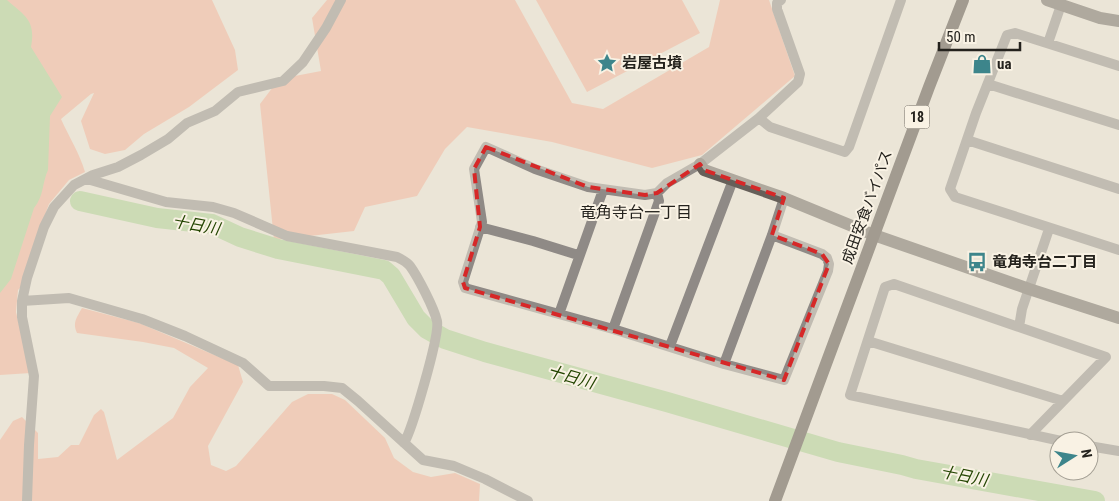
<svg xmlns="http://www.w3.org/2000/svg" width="1119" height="501" font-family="'Roboto Condensed','Noto Sans JP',sans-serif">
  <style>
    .green { fill: #f4ae95 }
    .water { fill: #a6ce8d }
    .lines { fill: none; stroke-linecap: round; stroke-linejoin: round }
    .river { stroke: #a6ce8d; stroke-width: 20 }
    .street { stroke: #8f8a86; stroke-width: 10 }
    .secondary { stroke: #665f59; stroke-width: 12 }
    .primary { stroke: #4a413a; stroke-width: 12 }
    .marked { fill: none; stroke: #d62828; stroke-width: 4; stroke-dasharray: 10 6; stroke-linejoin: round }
    .labels { text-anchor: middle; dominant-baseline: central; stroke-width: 4; stroke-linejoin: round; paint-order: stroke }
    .shield { fill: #f9f2e4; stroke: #646059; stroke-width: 1 }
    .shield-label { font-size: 14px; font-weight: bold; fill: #24221d }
    .poi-label { font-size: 15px; font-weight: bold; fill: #24221d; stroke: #f9f2e4; text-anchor: start }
    .street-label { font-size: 15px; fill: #24221d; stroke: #f9f2e4 }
    .neighbourhood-label { font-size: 16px; fill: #24221d; stroke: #f9f2e4 }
    .water-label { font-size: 16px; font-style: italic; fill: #234500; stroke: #f9f2e4 }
  </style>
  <rect width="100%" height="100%" fill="#ebe5d7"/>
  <path class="green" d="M0,0h212l23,50 3,20 -49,37 -45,27 -19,16 -20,4 -15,-5 -9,-28 13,-28 -3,1 -30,25c8,18 19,35 24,53l-16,8 -20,24 -22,60 -5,22 -4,4 -2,22 15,61 -31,2z
    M327,0h188l57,103 31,6 106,-62 11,-47h49l26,76 -93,79 -50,13 -100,-26 -85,-15 -22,22 -28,47 -52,11 -11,24 -80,9 -14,-136 19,-25 42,-8 -9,-53z
    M536,0h146l18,33 -113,59z
    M82,308l57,15 99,42 5,17 -35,64 3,19 15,6 10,-5 56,-64 16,-8h24l13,6 40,38 9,20 19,14 18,5 24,-4 25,11 -1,17h-479v-61l13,-19 9,-4 16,16v26l20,-2 13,-12h8l15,-30 7,-6 3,3 13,48 56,-42 17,-31 18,-19 -34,-20 -31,-6 -66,-9c-5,-10 0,-16 5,-25z"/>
  <path class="water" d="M0,0h7c18,16 29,20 24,47l31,50 -12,19 -2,54c-6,13 -4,26 -14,38l-23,71 -11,14z"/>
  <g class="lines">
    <path class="river" d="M80,201l77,17 55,6 28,13 38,12 106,21 7,6 25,42 11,11 18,10 40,13 182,50 171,50 64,13 14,4 179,32"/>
    <path class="street" d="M1048,43l13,-38
      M1119,66l-104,-33 -8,2 -31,78 -26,76 5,8 164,53
      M988,84l131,41
      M759,118l11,9 75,25 4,-5 52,-147
      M967,140l152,49
      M87,179l79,23 47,5 21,6 53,23 110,21c4,2 10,5 13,9 8,11 24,42 27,55 3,14 -25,109 -33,122
      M480,227l53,14 45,14
      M772,235l50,19 5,4 2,6 -1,7 -44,109 -60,-16 -111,-35 -148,-41 -2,-6 19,-60 -8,-53 12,-22 49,22 53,18 57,8 12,-2 10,-10 33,-19 59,-46 39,-36 2,-8 -23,-65v-6l4,-3
      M22,301l47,-3 73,21 43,17 58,27 26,23h55l18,2 16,13 65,59 31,6 31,13 43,22
      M559,314l44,-124
      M1019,327l3,-18 27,-80
      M613,329l46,-128 -2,-8
      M868,341l195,60
      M670,346l63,-166
      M724,364l48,-129 12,-37
      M1030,435l76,-78 -212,-73 -9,3 -35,108 211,46
      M1089,446l30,5
      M27,501l2,-56 5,-69 -12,-59v-16l5,-23 17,-51 10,-20 20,-22 19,-10 25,-8 23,-12 27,-16 19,-16 28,-12 23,-19 45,-11 20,-19 23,-34 15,-28"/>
    <path class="secondary" d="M1047,0l53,18 19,3
      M700,164l4,6 80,28 90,37 155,54 90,29"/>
    <path class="primary" d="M775,501l154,-414 34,-87"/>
  </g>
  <path d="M0 0H1119V501H0ZM486,147l102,40 57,8 12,-2 43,-29 4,6 80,28 -12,37 50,19 7,10 -45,116 -319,-92 -2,-6 17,-55 -6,-58z" fill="#ebe5d7" fill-opacity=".55" fill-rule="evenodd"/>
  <path class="marked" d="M486,147l102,40 57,8 12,-2 43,-29 4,6 80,28 -12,37 50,19 7,10 -45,116 -319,-92 -2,-6 17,-55 -6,-58z"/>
  <defs>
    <symbol id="sight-bare" viewBox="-9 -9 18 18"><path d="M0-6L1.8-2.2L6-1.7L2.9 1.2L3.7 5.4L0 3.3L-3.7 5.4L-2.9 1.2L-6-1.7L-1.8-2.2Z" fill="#3d858b" stroke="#f9f2e4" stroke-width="2.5" paint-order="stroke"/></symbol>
    <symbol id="shop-bare" viewBox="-9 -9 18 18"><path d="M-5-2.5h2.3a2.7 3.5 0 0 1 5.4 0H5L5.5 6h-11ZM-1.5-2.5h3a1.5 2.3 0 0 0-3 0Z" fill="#3d858b" stroke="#f9f2e4" stroke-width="2.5" paint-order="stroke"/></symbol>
    <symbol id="bus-bare" viewBox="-9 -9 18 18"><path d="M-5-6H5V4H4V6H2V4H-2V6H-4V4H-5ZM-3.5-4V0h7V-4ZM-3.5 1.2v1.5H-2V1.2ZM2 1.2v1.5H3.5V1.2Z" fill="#3d858b" stroke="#f9f2e4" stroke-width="2.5" paint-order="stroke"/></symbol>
  </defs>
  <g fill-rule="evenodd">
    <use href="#sight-bare" x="593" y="49" width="28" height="28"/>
    <use href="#shop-bare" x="968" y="50" width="28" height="28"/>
    <use href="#bus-bare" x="963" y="248" width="28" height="28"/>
  </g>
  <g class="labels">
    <rect class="shield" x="904.5" y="105.5" width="25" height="23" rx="4"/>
    <g class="shield-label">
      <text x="917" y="117">18</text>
    </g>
    <g class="poi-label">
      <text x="622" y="63">岩屋古墳</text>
      <text x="997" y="64">ua</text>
      <text x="992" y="262">竜角寺台二丁目</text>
    </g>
    <g class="street-label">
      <text transform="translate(867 207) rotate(-70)">成田安食バイパス</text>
    </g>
    <g class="neighbourhood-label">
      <text x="636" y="212">竜角寺台一丁目</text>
    </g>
    <g class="water-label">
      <text transform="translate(196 225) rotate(10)">十日川</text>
      <text transform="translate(571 377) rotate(16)">十日川</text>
      <text transform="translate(964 476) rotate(11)">十日川</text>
    </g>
  </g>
  <g transform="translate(1074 456) rotate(79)"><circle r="24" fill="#f9f2e4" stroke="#a49f94"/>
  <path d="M0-4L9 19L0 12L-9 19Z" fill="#3d858b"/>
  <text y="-8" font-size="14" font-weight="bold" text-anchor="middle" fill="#24221d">N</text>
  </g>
  <path d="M939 42v8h81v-8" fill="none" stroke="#24221d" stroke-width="2.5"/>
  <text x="946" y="42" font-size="15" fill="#24221d" stroke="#f9f2e4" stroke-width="4" paint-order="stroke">50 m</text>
</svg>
